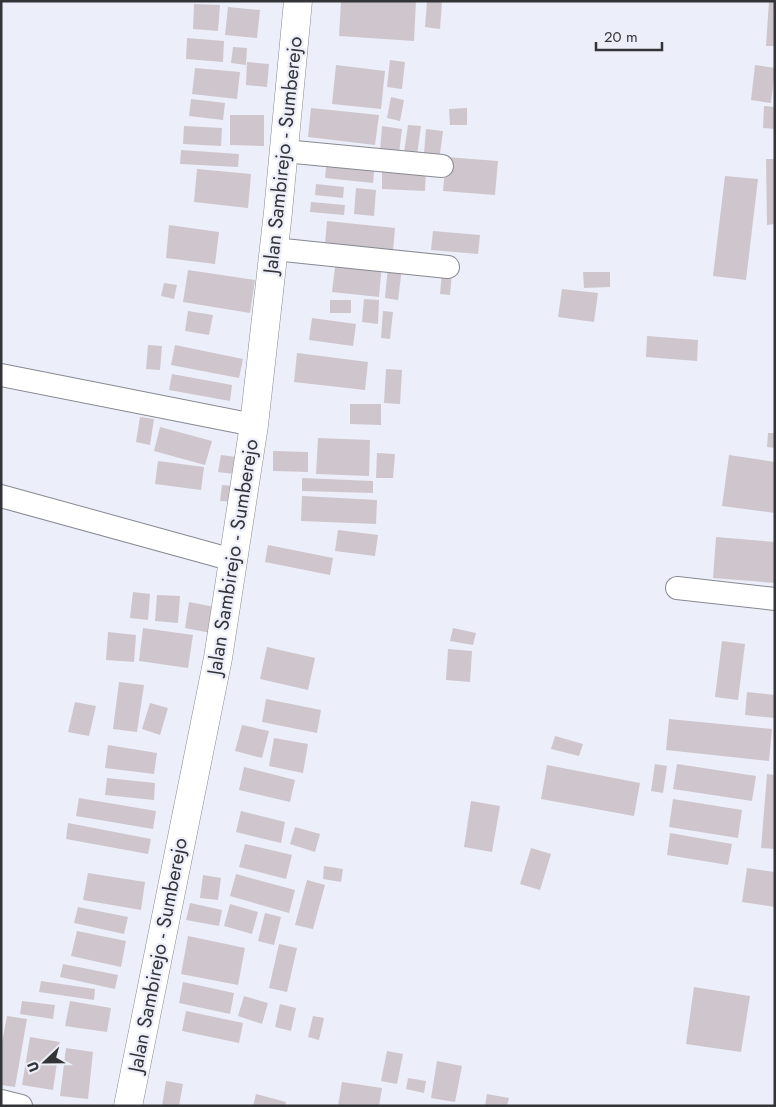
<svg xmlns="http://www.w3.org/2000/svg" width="776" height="1107" font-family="Jost,sans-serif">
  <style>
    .building { fill: #cfc6cd }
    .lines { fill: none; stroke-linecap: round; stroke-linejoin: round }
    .minor-casing { stroke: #878992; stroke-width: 24 }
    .secondary-casing { stroke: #878992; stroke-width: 29 }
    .minor { stroke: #fff; stroke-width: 22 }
    .secondary { stroke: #fff; stroke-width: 28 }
    .labels { text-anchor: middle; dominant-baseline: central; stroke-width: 4.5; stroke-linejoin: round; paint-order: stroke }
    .street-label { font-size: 20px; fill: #333438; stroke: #eceef9 }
  </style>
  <rect width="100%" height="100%" fill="#eceef9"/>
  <path class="building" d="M341,1h75l-2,40 -75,-5z
    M427,1h15l-2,28 -15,-2z
    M769,1h6v45h-9z
    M194,4l26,1 -2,26 -25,-2z
    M228,7l32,3 -3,28 -32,-3z
    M187,38l37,3 -1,21 -37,-3z
    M233,47l14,1 -1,17 -15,-2z
    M390,60l15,2 -3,27 -15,-2z
    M247,62l22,2 -2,23 -21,-2z
    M336,65l49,6 -4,38 -49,-5z
    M755,65l20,3 -4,35 -20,-3z
    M195,68l45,4 -3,27 -45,-5z
    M391,97l13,3 -4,21 -13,-3z
    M191,99l34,4 -2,17 -34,-4z
    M764,106l11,1v22l-12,-1z
    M311,108l68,7 -4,30 -67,-8z
    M467,108v17h-17l-1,-16z
    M230,115h34v31l-34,-1z
    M408,125l13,1 -4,29 -13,-2z
    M184,126l38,2 -1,18 -38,-2z
    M382,126l20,3 -3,24 -19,-2z
    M426,129l17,2 -3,23 -16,-1z
    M181,150l58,4 -1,13 -58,-3z
    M446,157l52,4 -3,34 -52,-4z
    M327,158l48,5 -2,20 -48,-5z
    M766,159h9v65l-8,1z
    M382,165l44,3 -1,23 -43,-2z
    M197,169l54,5 -3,34 -54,-6z
    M725,176l33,3 -12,101 -33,-4z
    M316,184l28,3 -1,11 -28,-3z
    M356,188l20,2 -2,26 -20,-2z
    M311,202l34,3 -1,10 -34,-3z
    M327,221l68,7 -2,23 -68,-8z
    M169,225l50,7 -4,32 -49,-6z
    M433,231l47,4 -2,19 -47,-4z
    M336,259l46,5 -3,33 -47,-5z
    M388,266l14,2 -4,32 -13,-2z
    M188,270l67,10 -5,33 -67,-11z
    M442,272l10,1 -2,22 -10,-1z
    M583,272h27v15l-26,1z
    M164,283l13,2 -3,14 -13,-3z
    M562,289l36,4 -4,29 -36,-5z
    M364,299l15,1 -1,24 -16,-2z
    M330,300h21v13h-21z
    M188,311l25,4 -4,20 -24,-4z
    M383,311l10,1 -3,27 -9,-1z
    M312,318l44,6 -3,22 -44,-6z
    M647,336l51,4 -1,21 -51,-4z
    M148,345l14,1 -2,24 -14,-1z
    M175,345l68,14 -4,19 -68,-13z
    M297,353l71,9 -3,28 -71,-8z
    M386,369l16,1 -2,34 -16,-1z
    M172,374l60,11 -2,16 -61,-11z
    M350,404h31v21l-31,-1z
    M140,417l14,2 -4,26 -14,-3z
    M160,427l52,14 -7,24 -51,-14z
    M768,433h7v15l-8,-1z
    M318,438l52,2 -1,36 -53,-2z
    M273,451l35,1v20l-35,-1z
    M377,453l18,1 -2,24h-17z
    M221,455l15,2 -2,17 -16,-2z
    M729,455l46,7v51l-53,-7z
    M158,461l46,6 -3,23 -46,-6z
    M302,478l71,3v12l-71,-2z
    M222,485l15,1 -2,16 -15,-1z
    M302,496l75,4 -1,24 -75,-3z
    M338,530l40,5 -3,21 -40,-5z
    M716,537l59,5v41l-62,-5z
    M268,545l65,13 -3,17 -65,-13z
    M133,592l17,2 -2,26 -18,-2z
    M157,595l23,1 -2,27 -23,-2z
    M189,602l26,5 -4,26 -26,-5z
    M143,628l50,7 -5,33 -49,-7z
    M453,628l23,5 -3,12 -23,-4z
    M108,632l28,3 -2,27 -28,-2z
    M722,641l23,3 -7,56 -23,-3z
    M267,647l48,11 -7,32 -48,-11z
    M448,649l24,2 -2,31 -24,-2z
    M119,682l25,3 -7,47 -24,-3z
    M747,692l28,3v23l-30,-3z
    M266,699l55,11 -4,23 -55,-11z
    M75,702l21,4 -7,30 -21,-4z
    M150,703l18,5 -8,27 -18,-6z
    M669,719l103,10 -3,32 -103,-11z
    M242,725l27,6 -7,27 -27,-7z
    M555,736l28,8 -4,12 -28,-7z
    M274,738l34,6 -5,29 -34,-7z
    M108,745l49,8 -3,21 -49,-6z
    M655,764l12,2 -4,27 -12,-2z
    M677,764l79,12 -4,25 -79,-12z
    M547,765l93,18 -6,33 -93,-17z
    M244,767l51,13 -5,22 -51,-12z
    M767,774l8,1v74l-14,-1z
    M107,778l48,5 -1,17 -49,-5z
    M79,798l77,13 -3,18 -77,-13z
    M673,799l69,11 -4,28 -69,-11z
    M471,801l29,5 -8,46 -28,-5z
    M241,811l44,11 -4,21 -45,-11z
    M68,823l83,16 -3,15 -82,-15z
    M295,827l25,7 -5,18 -25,-8z
    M670,833l62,11 -4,21 -61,-10z
    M245,844l47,11 -6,24 -47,-12z
    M531,848l20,6 -11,36 -20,-6z
    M324,866l19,3 -2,13 -18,-3z
    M747,868l28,4v35l-33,-5z
    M88,873l57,9 -4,28 -58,-10z
    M236,874l59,16 -6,23 -59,-17z
    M203,875l18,3 -3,22 -18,-2z
    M307,880l18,5 -12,44 -18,-4z
    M190,903l32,7 -3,16 -33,-6z
    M230,904l28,8 -6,22 -28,-8z
    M78,907l50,10 -4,17 -50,-11z
    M265,913l16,4 -7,28 -16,-4z
    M77,931l49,10 -5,26 -50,-11z
    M188,936l57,12 -7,37 -57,-11z
    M279,944l18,4 -10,44 -18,-4z
    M63,964l55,11 -3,14 -55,-12z
    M41,981l54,8 -1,11 -55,-8z
    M183,982l51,11 -4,21 -51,-11z
    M694,987l56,9 -9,56 -55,-8z
    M244,996l24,7 -6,21 -24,-8z
    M22,1001l33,4 -2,14 -33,-5z
    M70,1001l41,7 -4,24 -42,-6z
    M280,1004l16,4 -5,23 -16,-4z
    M186,1011l57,12 -4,20 -57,-12z
    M7,1016l20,3 -12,68 -14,-2v-37z
    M313,1016l11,2 -5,22 -11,-3z
    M30,1037l30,5 -7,48 -31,-5z
    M66,1048l27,4 -5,47 -28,-3z
    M387,1051l16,3 -6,30 -16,-3z
    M437,1061l25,5 -7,36 -24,-4z
    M408,1078l18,3 -2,12 -18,-4z
    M166,1081l17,3 -4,22h-17z
    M342,1082l40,6 -3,18h-41z
    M256,1094l30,8 -1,4h-32z
    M487,1094l22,4 -2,8h-22z"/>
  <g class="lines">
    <defs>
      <path id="minor" d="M284,151l158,15
        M274,249l174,18
        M1,375l253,50
        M1,496l232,64
        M677,588l98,11
        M1,1101l20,5"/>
      <path id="secondary" d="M128,1106l90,-448 36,-233 24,-213 20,-211"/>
    </defs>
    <use href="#minor" class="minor-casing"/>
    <use href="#secondary" class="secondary-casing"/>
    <use href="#minor" class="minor"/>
    <use href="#secondary" class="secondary"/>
  </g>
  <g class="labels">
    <g class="street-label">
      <text transform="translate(283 155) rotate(-84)">Jalan Sambirejo - Sumberejo</text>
      <text transform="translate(233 557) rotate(-81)">Jalan Sambirejo - Sumberejo</text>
      <text transform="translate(158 955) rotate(-79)">Jalan Sambirejo - Sumberejo</text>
    </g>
  </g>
  <rect width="776" height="1107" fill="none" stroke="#333438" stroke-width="5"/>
  <g transform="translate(45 1062) rotate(248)" stroke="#eceef9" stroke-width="4" paint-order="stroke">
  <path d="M0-4L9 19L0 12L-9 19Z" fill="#333438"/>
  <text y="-8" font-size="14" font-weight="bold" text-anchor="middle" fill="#333438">U</text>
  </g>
  <path d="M596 42v8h66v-8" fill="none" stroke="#333438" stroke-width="2.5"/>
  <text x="604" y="42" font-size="15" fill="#333438" stroke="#eceef9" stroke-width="4" paint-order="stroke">20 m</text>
</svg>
